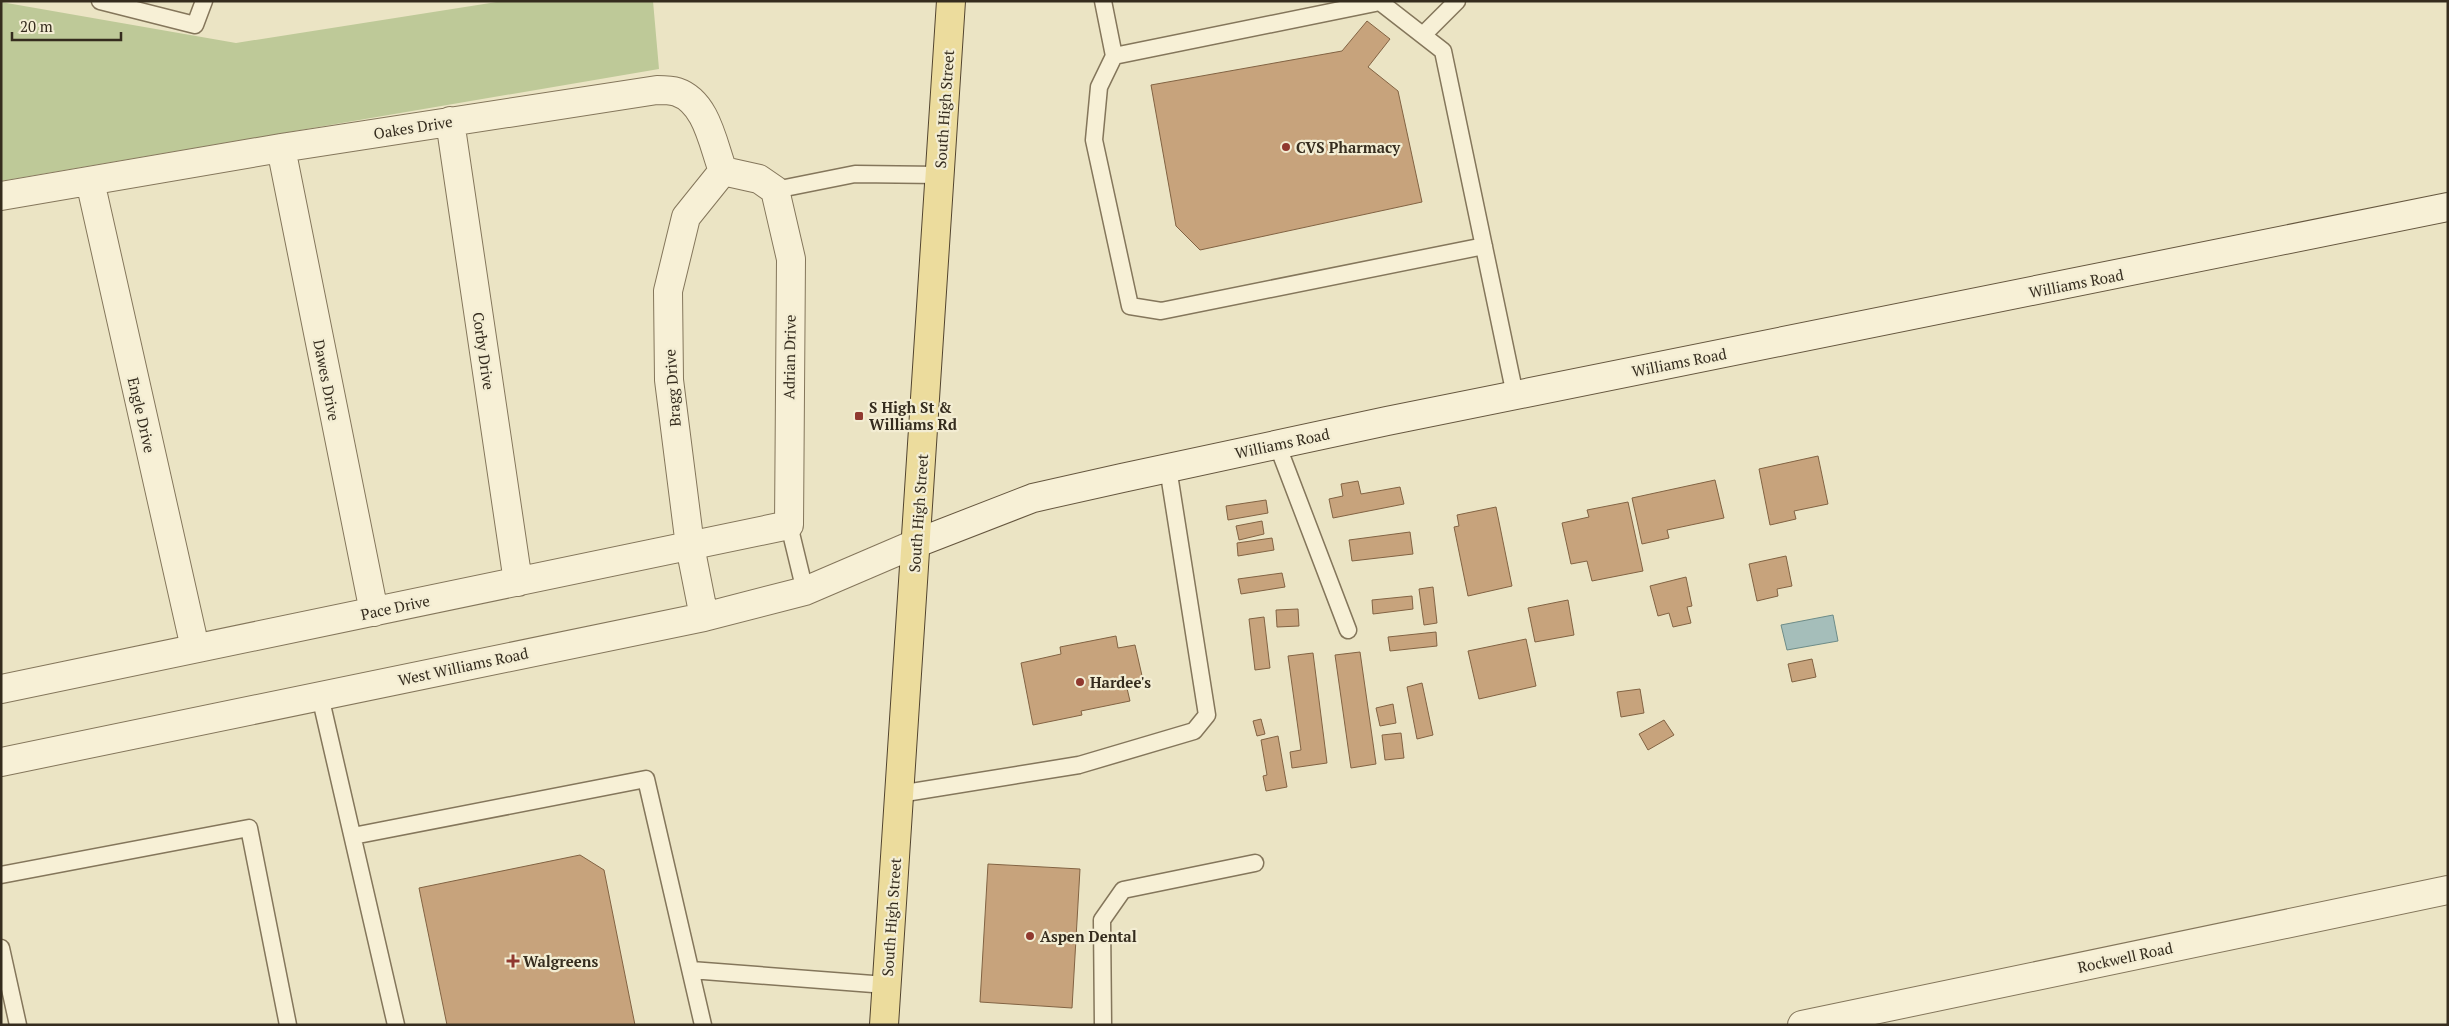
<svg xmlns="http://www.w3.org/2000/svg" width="2449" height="1026" font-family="'PT Serif',serif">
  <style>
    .green { fill: #bec998 }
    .water { fill: #a5beba; stroke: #6d8c88 }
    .building { fill: #c7a37c; stroke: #826343 }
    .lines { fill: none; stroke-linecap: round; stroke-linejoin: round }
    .lane-casing { stroke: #84765b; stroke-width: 19 }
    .street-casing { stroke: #84765b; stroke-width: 30 }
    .secondary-casing { stroke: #66573f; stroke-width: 30 }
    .primary-casing { stroke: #52442f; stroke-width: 30 }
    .lane { stroke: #f7f0d6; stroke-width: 16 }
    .street { stroke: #f7f0d6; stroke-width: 28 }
    .secondary { stroke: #f7f0d6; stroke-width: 28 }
    .primary { stroke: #ecdc9d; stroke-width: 28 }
    .poi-dot { fill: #90392f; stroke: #f3edd3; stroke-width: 2 }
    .labels { text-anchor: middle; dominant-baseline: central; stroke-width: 4.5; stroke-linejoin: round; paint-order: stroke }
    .street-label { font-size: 15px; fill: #352c1e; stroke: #f3edd3 }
    .poi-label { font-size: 15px; font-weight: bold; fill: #352c1e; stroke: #f3edd3; text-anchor: start }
  </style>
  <rect width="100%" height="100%" fill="#ebe4c4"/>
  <path class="green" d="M503,1h150l6,68 -658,112v-179l235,41z"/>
  <path class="water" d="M1833,615l5,26 -51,9 -6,-25z"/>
  <path class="building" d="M1367,21l23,18 -22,28 30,24 24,111 -222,48 -24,-24 -25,-141 191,-34z
    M1818,456l10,48 -34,7 2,8 -26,6 -11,-56z
    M1715,480l9,38 -57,12 2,8 -27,6 -10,-46z
    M1358,481l3,13 39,-7 4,17 -71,14 -4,-19 14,-3 -2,-12z
    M1266,500l2,13 -40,7 -2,-14z
    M1628,502l15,69 -51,10 -5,-20 -16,3 -9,-41 27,-6 -2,-7z
    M1496,507l16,79 -44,10 -14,-69 5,-1 -2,-11z
    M1262,521l2,13 -25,6 -3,-14z
    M1410,532l3,22 -61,7 -3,-21z
    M1272,538l2,12 -36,6 -1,-13z
    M1786,556l6,30 -15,3 1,7 -21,5 -8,-37z
    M1282,573l3,14 -44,7 -3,-15z
    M1686,577l6,29 -5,1 4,16 -18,4 -4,-14 -11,3 -8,-30z
    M1433,587l4,36 -13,2 -5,-36z
    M1412,596l1,13 -40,5 -1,-14z
    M1568,600l6,35 -39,7 -7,-34z
    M1298,609l1,17 -22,1 -1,-17z
    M1264,617l6,51 -15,2 -6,-51z
    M1436,632l1,14 -47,5 -2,-14z
    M1116,636l2,12 17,-3 8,35 -17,4 4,17 -49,10 1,4 -49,10 -12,-62 40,-9 -1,-7z
    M1526,639l10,47 -57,13 -11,-48z
    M1360,652l16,112 -25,4 -16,-113z
    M1313,653l14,110 -35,5 -2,-16 11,-2 -13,-94z
    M1812,659l4,18 -24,5 -4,-18z
    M1422,683l11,52 -16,4 -10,-52z
    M1640,689l4,24 -23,4 -4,-25z
    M1393,704l3,19 -16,3 -4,-18z
    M1261,719l4,15 -8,2 -4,-15z
    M1664,720l10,15 -26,15 -9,-16z
    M1401,733l3,25 -19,2 -3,-25z
    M1278,736l9,51 -21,4 -3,-15 4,-1 -6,-35z
    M580,855l24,15 31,155h-188l-28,-137z
    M988,864l92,5 -8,139 -92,-6z"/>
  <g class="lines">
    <defs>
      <path id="lane" d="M100,1l95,24 9,-24
        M1103,1l11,55 -15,31 -5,53 36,166 31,5 323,-65
        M1423,35l34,-34
        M1114,56l266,-54 63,49 72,344
        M775,190l80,-16 85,1
        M1277,444l71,186
        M789,525l16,66
        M320,696l76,329
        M899,794l180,-29 115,-34 13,-16 -39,-247
        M353,836l293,-57 57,246
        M1,875l248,-47 39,197
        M1,948l17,77
        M691,970l195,15
        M1103,1025l-1,-105 21,-30 132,-27"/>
      <path id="street" d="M450,121l68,461
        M281,148l93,464
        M90,181l105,467
        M1,196l280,-48 376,-58c6,0 14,0 20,2 30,10 36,53 46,79l36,8 16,11 16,69 -2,266 -788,164
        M704,617l-14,-71 -21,-166 -1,-89 18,-74 37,-46
        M1,762l703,-145 101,-26 112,-48
        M1802,1025l646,-135"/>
      <path id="secondary" d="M917,543l116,-45 89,-20 265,-57 1061,-214"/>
      <path id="primary" d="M884,1025l67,-1024"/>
    </defs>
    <use href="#lane" class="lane-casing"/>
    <use href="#street" class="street-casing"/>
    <use href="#secondary" class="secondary-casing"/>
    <use href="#primary" class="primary-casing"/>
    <use href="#lane" class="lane"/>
    <use href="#street" class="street"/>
    <use href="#secondary" class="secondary"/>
    <use href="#primary" class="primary"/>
  </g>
  <g class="poi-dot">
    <circle cx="1286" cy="147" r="5"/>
    <rect x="854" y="411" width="10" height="10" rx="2.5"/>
    <circle cx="1080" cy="682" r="5"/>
    <circle cx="1030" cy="936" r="5"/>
    <path d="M510.5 953.5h5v5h5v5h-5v5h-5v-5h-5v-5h5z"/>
  </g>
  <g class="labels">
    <g class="street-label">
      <text transform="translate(944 109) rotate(-86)">South High Street</text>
      <text transform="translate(413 127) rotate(-9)">Oakes Drive</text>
      <text transform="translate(2076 283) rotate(-11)">Williams Road</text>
      <text transform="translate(484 351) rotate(82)">Corby Drive</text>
      <text transform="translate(789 357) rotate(-89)">Adrian Drive</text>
      <text transform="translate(1679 362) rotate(-11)">Williams Road</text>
      <text transform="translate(327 380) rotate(79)">Dawes Drive</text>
      <text transform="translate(672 388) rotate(-94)">Bragg Drive</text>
      <text transform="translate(142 415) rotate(77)">Engle Drive</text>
      <text transform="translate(1282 443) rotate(-12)">Williams Road</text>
      <text transform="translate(918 513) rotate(-86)">South High Street</text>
      <text transform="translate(395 607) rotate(-12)">Pace Drive</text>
      <text transform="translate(463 666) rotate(-12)">West Williams Road</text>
      <text transform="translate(891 917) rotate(-86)">South High Street</text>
      <text transform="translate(2125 957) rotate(-12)">Rockwell Road</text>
    </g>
    <g class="poi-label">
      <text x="1296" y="147">CVS Pharmacy</text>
      <text x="869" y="407">S High St &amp;<tspan x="869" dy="17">Williams Rd</tspan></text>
      <text x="1090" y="682">Hardee's</text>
      <text x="1040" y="936">Aspen Dental</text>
      <text x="523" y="961">Walgreens</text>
    </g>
  </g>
  <rect width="2449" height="1026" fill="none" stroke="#352c1e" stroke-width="5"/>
  <path d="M12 32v8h109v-8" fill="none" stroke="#352c1e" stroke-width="2.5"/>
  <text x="20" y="32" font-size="15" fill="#352c1e" stroke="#f3edd3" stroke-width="4" paint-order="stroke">20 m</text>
</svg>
